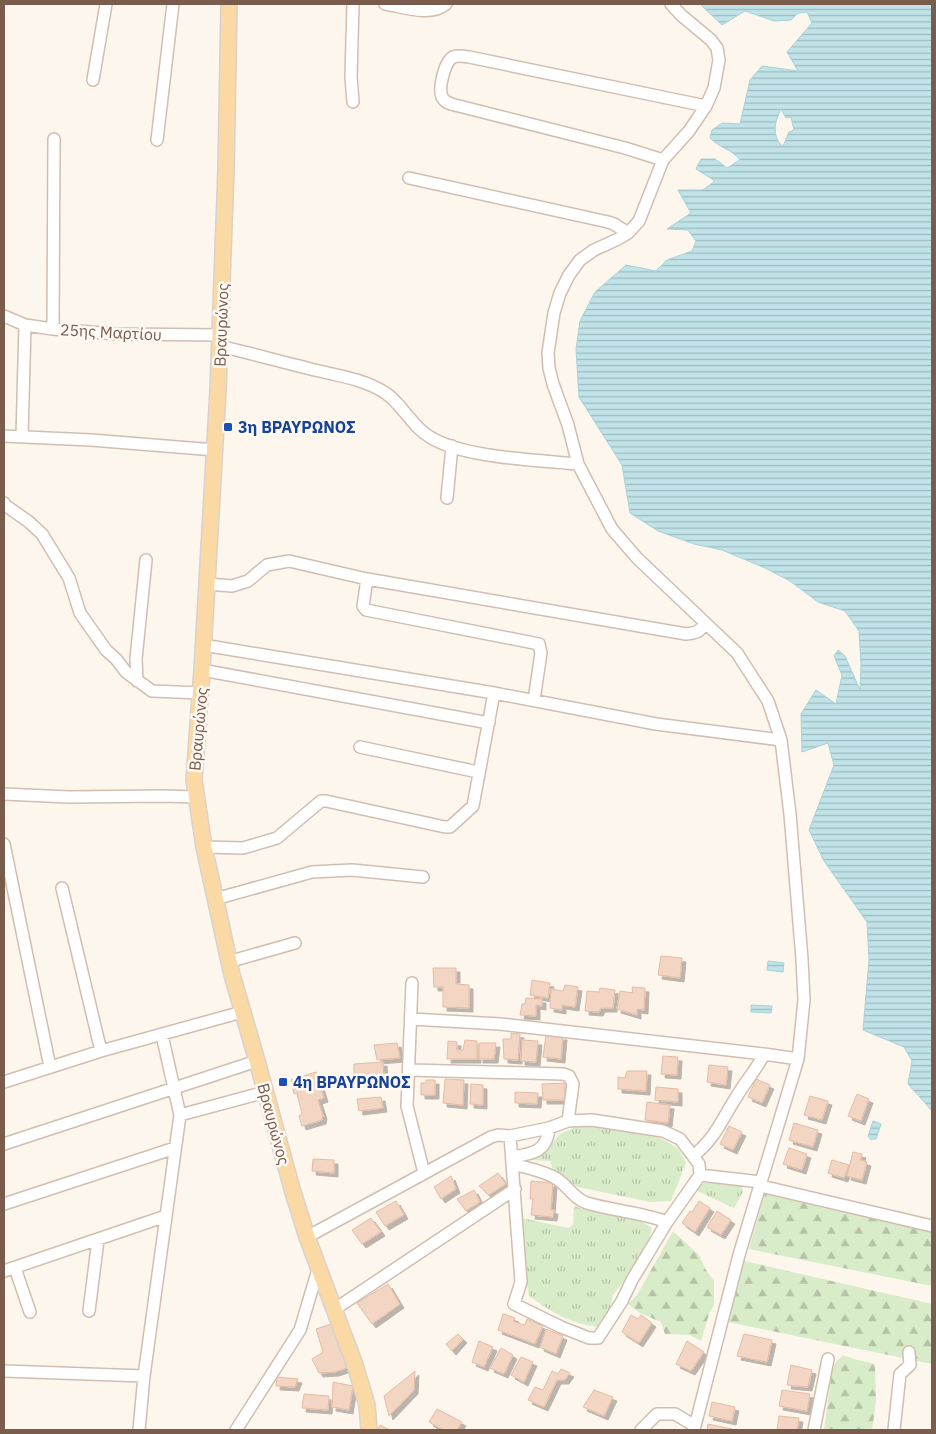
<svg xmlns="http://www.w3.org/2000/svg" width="936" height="1434" font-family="'IBM Plex Sans',sans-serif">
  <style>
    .grass { fill: url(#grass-tufts) }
    .forest { fill: url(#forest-firs) }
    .water { fill: url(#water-rules); stroke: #a5d3da; fill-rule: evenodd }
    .building { fill: #f3d5c3; stroke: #e6bba3; filter: url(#shadow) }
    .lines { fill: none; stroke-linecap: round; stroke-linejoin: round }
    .minor-casing { stroke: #d1beb0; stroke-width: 14 }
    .major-casing { stroke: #dad1cd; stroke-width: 18 }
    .minor { stroke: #fff; stroke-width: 11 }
    .major { stroke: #fbd9a5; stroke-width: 15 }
    .transit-dot { fill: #1a4fb4; stroke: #fffaf3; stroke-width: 2 }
    .labels { text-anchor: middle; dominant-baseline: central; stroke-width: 5; stroke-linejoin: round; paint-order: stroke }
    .street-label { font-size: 16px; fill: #7a5c4d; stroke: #fffaf3 }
    .transit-label { font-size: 16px; font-weight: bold; fill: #164399; stroke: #fffaf3; text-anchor: start }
  </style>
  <defs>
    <pattern id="grass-tufts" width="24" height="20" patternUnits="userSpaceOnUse" patternTransform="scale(1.25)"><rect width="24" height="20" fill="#d8ecc9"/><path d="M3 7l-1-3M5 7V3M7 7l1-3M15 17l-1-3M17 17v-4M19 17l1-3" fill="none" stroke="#b4c2a5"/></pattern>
    <pattern id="forest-firs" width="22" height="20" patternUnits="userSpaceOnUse" patternTransform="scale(1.25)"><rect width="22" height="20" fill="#d8ecc9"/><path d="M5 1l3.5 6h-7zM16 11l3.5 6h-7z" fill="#b4c2a5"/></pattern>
    <pattern id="water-rules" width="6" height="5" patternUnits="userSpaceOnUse" patternTransform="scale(1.25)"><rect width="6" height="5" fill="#bfe3e8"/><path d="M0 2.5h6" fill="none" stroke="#a0bbbe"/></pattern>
    <filter id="shadow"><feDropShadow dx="4" dy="4" stdDeviation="0" flood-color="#0004"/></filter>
  </defs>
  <rect width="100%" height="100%" fill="#fdf6ec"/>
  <path class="grass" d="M595,1126c26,8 62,4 83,23 3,4 6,10 8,14l-15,38 -21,1 -72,-15 -24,-14 -4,-12 -18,-1 16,-12 12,-14 13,-6z
    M717,1180l24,5 2,7 -9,16 -37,-17 -3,-5z
    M574,1206c27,10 53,5 78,22l-5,17 -9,19 -25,31 -3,13 -12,19c-27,-3 -47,-15 -69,-31l-5,-27 -2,-51 46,10 5,-3z"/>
  <path class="forest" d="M765,1193l167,37v56l-183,-37z
    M673,1231l26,24 7,15 8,11v24l-5,9 -8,27 -11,-6 -25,-1 -4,-12 -21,-9 -12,-9 9,-9z
    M744,1261l188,43v60l-204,-42z
    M843,1355c11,5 21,6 32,9l1,37 -4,29h-48l9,-65z"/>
  <path class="water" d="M700,4h232v1107l-24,-27 4,-23 -8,-14 -41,-17 6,-70 -2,-38 -43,-61 -15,-31 25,-65 -6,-22 -26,9 -1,-38 15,-24 20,14 6,-29 -8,-19 4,-6 7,6 15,34 1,-25 -2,-34 -14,-20 -27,-9 -28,-21 -25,-13 -43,-18 -28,-6 -36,-13 -28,-18 -8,-48 -43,-68 -3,-48 4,-28 15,-29 31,-27 30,6 11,-11 25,-9 4,-10 -8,-11 -21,-1 24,-16 -13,-23h25l12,-9 -19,-12 5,-10h14l12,9 13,-8c-9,-11 -20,-12 -30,-22l2,-8 10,-7 18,1 10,-44 12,-14 36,5 -11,-19 25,-29 -5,-11 -9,1 -7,7 -17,1 -29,-10 -23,14zM781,109l5,9 5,-1 3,13 -5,2 -6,14 -3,-2c-8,-12 -5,-22 1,-35z
    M768,961l16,2 -1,9 -16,-2z
    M751,1005l21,1 -1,7 -20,-1z
    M873,1121l8,3 -5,15h-3l-2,1 -3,-4z"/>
  <path class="building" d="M661,956l21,2 -2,20 -22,-3z
    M433,968h23v16l13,1v23l-26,-1v-20h-9z
    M532,980l18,3 -2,15 -18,-3z
    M565,985l13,2 -3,20 -13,-2v5l-12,-2 1,-19 12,2z
    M632,987l13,1 -1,22 -7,-1v6l-20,-6 3,-18 13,2z
    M600,988l15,2 -2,18h-12l-2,4 -14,-1 2,-20 12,1z
    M526,998l16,1v7l-6,-1v11l-16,-1 2,-11h3z
    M511,1033l9,1 -2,26 -14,-1 -1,-20h8z
    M546,1035l17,1 -2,23 -18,-2z
    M465,1040l12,1v18h-30l1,-18 9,1v8h6z
    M522,1040l16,1 -2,21 -15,-1z
    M397,1043l3,15 -23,2 -3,-15z
    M479,1043h17l-2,16h-15z
    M663,1056l15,1 -1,18 -16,-1z
    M383,1062l1,17 -30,2v-17z
    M709,1065l19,2 -2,18 -19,-3z
    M627,1071h20l-1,20 -28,-2v-12l7,1z
    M316,1072l8,26 -6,2 5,15 -1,5 -20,6 -3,-10 3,-2 -5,-21 -3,1 -3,-14z
    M445,1079l19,1 -1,25 -20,-2z
    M756,1079l14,6 -8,18 -14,-6z
    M426,1080h9v15h-14v-12h5z
    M565,1083v17h-22l-1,-16z
    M471,1084l12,1v20l-13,-1z
    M656,1087l22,2v13l-23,-2z
    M515,1092l23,1 -1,11 -22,-1z
    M857,1094l12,5 -8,22 -13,-5z
    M810,1096l18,5 -6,19 -18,-5z
    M381,1097l2,11 -24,3 -2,-12z
    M647,1102l23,3 -2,18 -23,-3z
    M794,1123l24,7 -5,17 -24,-7z
    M729,1126l13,6 -9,18 -13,-6z
    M789,1148l18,6 -5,16 -19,-6z
    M853,1152l9,2 -2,6 7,2 -5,18 -15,-4z
    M313,1159l21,1v13l-22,-2z
    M832,1160l17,5 -5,13 -16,-5z
    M498,1173l8,11 -17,11 -10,-9z
    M451,1176l5,13 -15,10 -7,-12z
    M531,1181l22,2 -2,27h3l-1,7 -22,-2 2,-16h-3z
    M474,1190l6,12 -14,9 -9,-12z
    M396,1201l8,14 -19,11 -9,-14z
    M699,1201l11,7 -15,24 -13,-9 8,-12 2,1z
    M717,1211l14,9 -10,15 -14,-8z
    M371,1218l10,14 -19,12 -10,-14z
    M388,1284l12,20 -28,20 -15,-21z
    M503,1314l12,4 -1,4 11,3 2,-6 16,7 -8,18 -37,-14z
    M631,1315l7,4 3,-4 11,8 -13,20 -17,-11z
    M331,1324l16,44 -12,4 -16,1 -7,-14 11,-7 -7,-23z
    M546,1329l17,7 -7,18 -16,-7z
    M458,1334l5,5 -11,12 -6,-7z
    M744,1334l28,6 -5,22 -30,-6z
    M479,1341l14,6 -9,20 -12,-5z
    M687,1341l17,11 -13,19 -15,-7z
    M501,1348l12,7 -9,19 -14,-6z
    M521,1357l12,5 -9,20 -13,-7z
    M791,1365l21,5 -4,17 -21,-2z
    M561,1369l9,4 -5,7h-8l-13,27 -16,-7 7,-13 8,3 9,-19 6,3z
    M415,1371l-1,19 -25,26 -5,-20z
    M277,1377l21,2 -3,8 -19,-1z
    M333,1382l20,4 -4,24 -17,-3z
    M594,1390l19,7 -9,19 -21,-9z
    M782,1390l28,4 -3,17 -28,-5z
    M304,1394l25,2 -1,14 -26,-2z
    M712,1402l23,5 -3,14 -23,-5z
    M437,1409l25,13 -5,8h-14l-14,-8z
    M779,1416l20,2 -2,12h-20z
    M708,1424l24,5 -1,1h-24z
    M380,1425l10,5h-12z"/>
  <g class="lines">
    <defs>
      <path id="minor" d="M385,4c19,3 45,13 61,0
        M671,4l10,11 30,25 6,8 2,12 -5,28 -8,18 -17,25 -26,29 -24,61 -11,12 -10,6 -24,11 -14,10 -11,15 -9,18 -6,20 -6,40 1,15 4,16 15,41 10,39 34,65 25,29 100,95 31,48 13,39 9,74 12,145 2,41 -6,59 -59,196 -45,175
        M93,80l13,-76
        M353,102l-2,-25 2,-73
        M157,140l16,-136
        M663,160l-38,-12 -174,-44c-3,-1 -7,-3 -9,-7 -4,-9 3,-36 11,-40 5,-2 10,-1 16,0l237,49
        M409,178l199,44 6,2 14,9
        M4,316l21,9 28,4 63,5 104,1
        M53,329l1,-190
        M220,346c33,8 66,17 99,25 22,5 46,9 65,21 18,11 27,34 46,45 33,21 108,23 148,27
        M4,436l87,4 124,10
        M22,437l3,-112
        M447,498l5,-52
        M4,503l1,2 24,17 13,12 27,44 11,35 26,37 10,9 10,13 26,19 48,2
        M367,579l-4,27 3,4 173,34 2,9 -7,47
        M207,584l25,2 16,-5 19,-16 22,-4 78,18 319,55c10,-1 14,-2 19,-11
        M203,645l291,48 162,31 125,16
        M202,670l287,53
        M137,681l-1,-22 10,-99
        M360,747l118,25
        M4,794l65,3 95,-1 31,1
        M4,844l46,223
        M204,847l39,1 34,-10 44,-37h5l119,26h5l23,-21 21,-113
        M62,888l39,163
        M215,899l97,-27 40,-2 71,7
        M228,962l67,-19
        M412,983l-5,123 17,67
        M411,1019l89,5 264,30 34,5
        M409,1070l154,4 6,2 4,8 -5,37
        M4,1082l97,-31 141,-39
        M180,1115l85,-23
        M510,1136l11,146 -7,22 47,23 28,11h9l24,-37 10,-21 35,-58c-26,-10 -54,-11 -80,-19 -13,-4 -19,-17 -30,-24 -12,-8 -30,-11 -44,-15
        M4,1144l253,-83
        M512,1157c20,-3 35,-5 37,-29
        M700,1175l61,7
        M761,1186l171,40
        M4,1204l171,-56
        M667,1222l33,-47 -1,-11 -6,-8c22,-17 29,-37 44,-60 8,-14 20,-27 27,-42
        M307,1237l184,-100 7,-2 12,1 39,-8 19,-7 24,-1 71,11 17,8 13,17
        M15,1268l15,44
        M4,1271l162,-55
        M335,1309l180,-120
        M89,1311l9,-71
        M4,1371l140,5
        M139,1430l5,-54 36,-261 -18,-80
        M236,1430l64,-100 19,-64
        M641,1430l16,-16h18l20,12
        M814,1430l14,-71
        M894,1430l6,-56 10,-9 -1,-13"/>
      <path id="major" d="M229,4l-3,165 -8,221 -16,280 -8,110 10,67 28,128 25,86 35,128 15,48 48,128 12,40 2,25"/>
    </defs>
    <use href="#minor" class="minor-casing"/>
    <use href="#major" class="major-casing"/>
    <use href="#minor" class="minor"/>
    <use href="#major" class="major"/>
  </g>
  <g class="transit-dot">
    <rect x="223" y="422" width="10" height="10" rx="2.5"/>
    <rect x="278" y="1077" width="10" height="10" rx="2.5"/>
  </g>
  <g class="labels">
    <g class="street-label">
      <text transform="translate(221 325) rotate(-88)">Βραυρώνος</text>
      <text transform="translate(111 332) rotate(3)">25ης Μαρτίου</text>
      <text transform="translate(198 729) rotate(-85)">Βραυρώνος</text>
      <text transform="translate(274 1124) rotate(75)">Βραυρώνος</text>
    </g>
    <g class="transit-label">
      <text x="238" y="427">3η ΒΡΑΥΡΩΝΟΣ</text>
      <text x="293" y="1082">4η ΒΡΑΥΡΩΝΟΣ</text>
    </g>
  </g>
  <rect width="936" height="1434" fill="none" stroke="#7a5c4d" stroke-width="10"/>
</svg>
